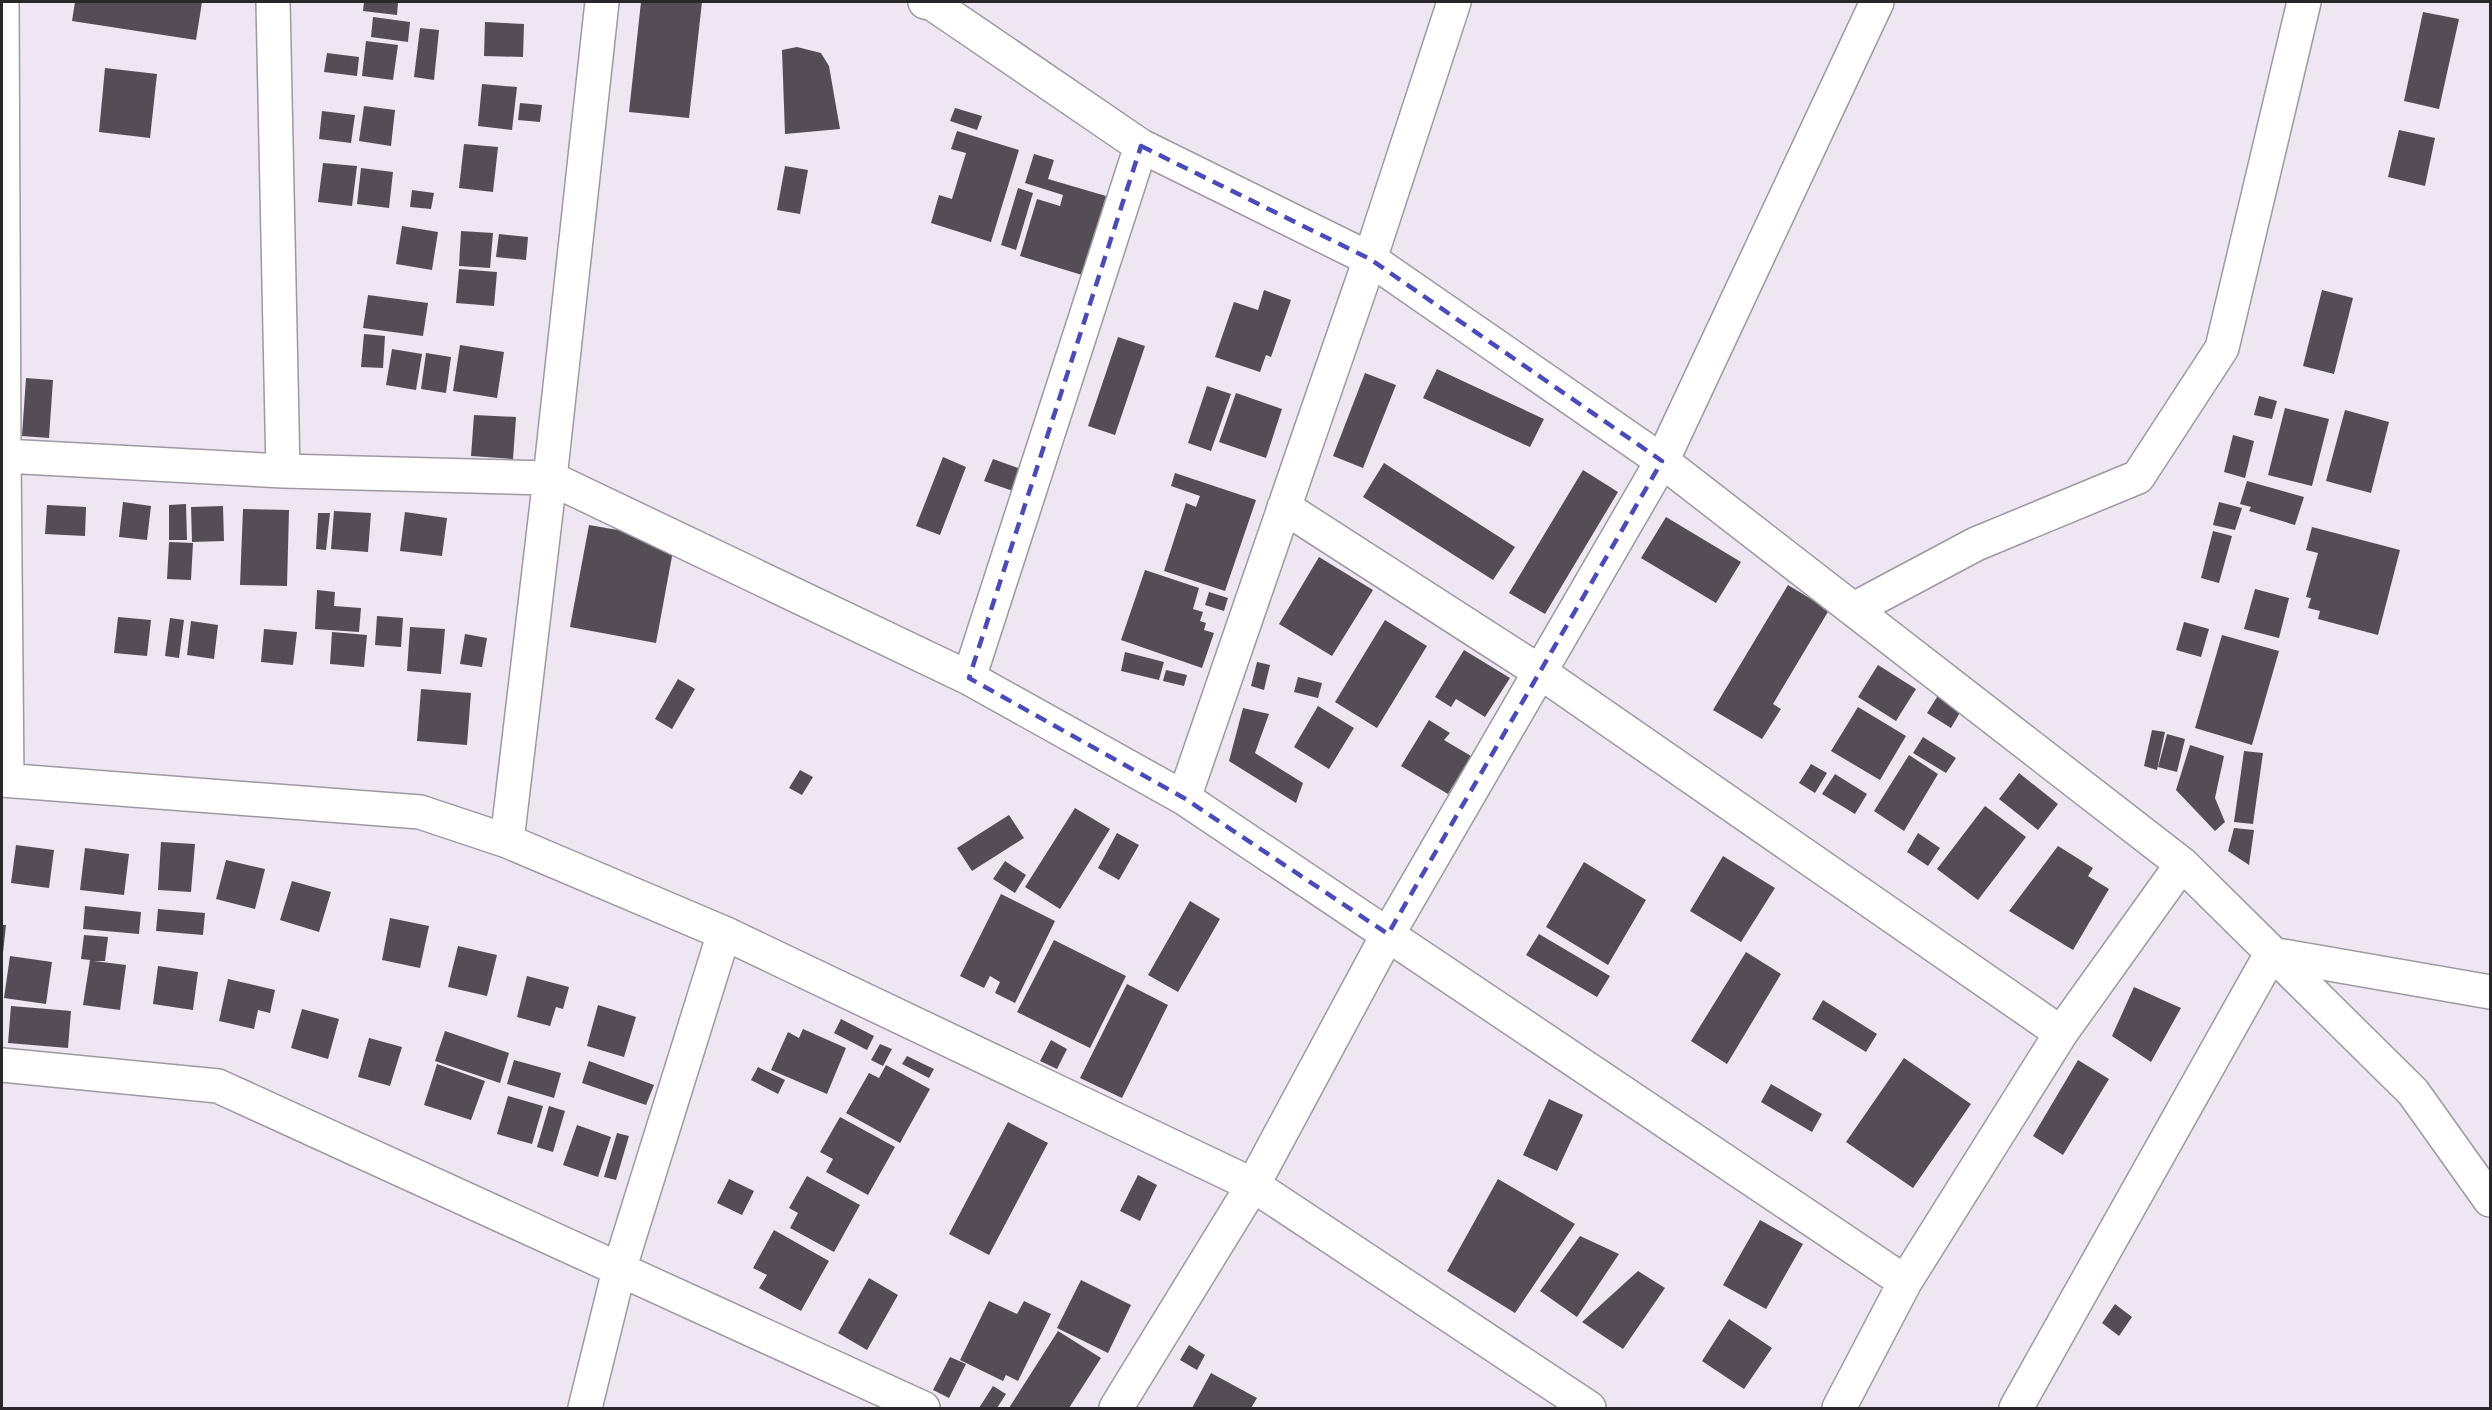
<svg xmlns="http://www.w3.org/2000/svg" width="2492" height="1410" font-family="'Alegreya Sans',sans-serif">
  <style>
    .building { fill: #544d56 }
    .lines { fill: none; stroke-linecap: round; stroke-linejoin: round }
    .minor-casing { stroke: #9f98a2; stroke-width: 36 }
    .minor { stroke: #fff; stroke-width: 33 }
    .marked { fill: none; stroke: #4a4ac0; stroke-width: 4.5; stroke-dasharray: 12 8; stroke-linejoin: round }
  </style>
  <rect width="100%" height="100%" fill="#eee6f0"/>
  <path class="building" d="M75,2h127l-6,38 -124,-19z
    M364,2h34l-1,13 -34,-4z
    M641,2h61l-13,116 -60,-6z
    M2423,12l36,7 -20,90 -35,-8z
    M373,17l37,5 -2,20 -37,-5z
    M485,22l39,2 -1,33 -39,-1z
    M420,28l19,2 -5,50 -20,-3z
    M366,41l32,4 -5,35 -31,-4z
    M797,47l24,6 8,13 11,63 -55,5 -3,-84z
    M327,53l32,4 -2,19 -33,-4z
    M105,68l52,6 -7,64 -51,-6z
    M482,84l35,3 -5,43 -34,-4z
    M520,103l22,2 -2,17 -22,-2z
    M364,106l31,4 -4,36 -32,-5z
    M955,108l27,8 -5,14 -27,-9z
    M322,111l33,4 -4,28 -32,-4z
    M2399,130l36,8 -10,48 -37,-9z
    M957,131l62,19 -28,92 -60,-19 8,-28 13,4 14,-46 -15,-4z
    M464,144l34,3 -5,45 -34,-4z
    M1034,154l20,6 -6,19 58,17 -24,79 -62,-19 17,-57 23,7 3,-11 -38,-12z
    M323,163l34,3 -5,40 -34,-4z
    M785,166l23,4 -8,44 -23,-4z
    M361,168l32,4 -4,36 -32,-4z
    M1018,188l15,5 -17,57 -15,-5z
    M412,190l22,3 -3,16 -21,-2z
    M402,226l36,6 -6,38 -36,-6z
    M461,231l32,2 -3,35 -31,-2z
    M499,234l29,3 -2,23 -30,-3z
    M459,269l38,3 -3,34 -38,-3z
    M1264,290l27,10 -20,57 -5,-2 -6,17 -45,-15 19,-55 24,8z
    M2322,290l31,8 -19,76 -31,-8z
    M368,295l60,8 -5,33 -60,-8z
    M364,334l21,2 -2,32 -22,-1z
    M1118,337l27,9 -30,89 -27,-9z
    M460,345l44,7 -7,46 -44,-7z
    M392,349l30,5 -6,36 -30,-5z
    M426,353l25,4 -5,36 -25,-4z
    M1437,369l107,50 -14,28 -107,-49z
    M1365,373l31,12 -33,83 -30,-12z
    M26,378l27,2 -4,58 -27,-2z
    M1207,386l24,8 -20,57 -23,-8z
    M1236,393l46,16 -16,49 -47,-16z
    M2259,396l18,5 -5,18 -18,-4z
    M2285,408l44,11 -17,67 -44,-11z
    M2345,410l44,12 -18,71 -45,-12z
    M474,415l42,2 -3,42 -42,-3z
    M2233,435l21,6 -9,37 -21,-6z
    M943,457l23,10 -26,68 -24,-9z
    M993,459l28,10 -8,22 -29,-10z
    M1384,463l131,84 -22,33 -130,-83z
    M1583,470l35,22 -73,122 -36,-21z
    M1175,473l81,27 -31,91 -61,-20 22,-68 10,4 4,-11 -29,-10z
    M2247,481l57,16 -9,28 -46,-14 2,-4 -11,-3z
    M123,502l28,4 -4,34 -28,-3z
    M2219,502l23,6 -7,22 -22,-5z
    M186,504l1,36h-18v-35z
    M47,505l39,2 -1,29 -40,-2z
    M223,506l1,35 -32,1 -1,-35z
    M243,509l46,1 -2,76 -47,-1z
    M334,511l37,2 -3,39 -37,-3z
    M405,512l42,6 -5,38 -42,-5z
    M318,513h12l-4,37 -10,-1z
    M1666,517l75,45 -25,41 -75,-45z
    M589,525l86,15 -19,103 -86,-16z
    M2312,527l88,23 -22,85 -60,-16 2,-8 -12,-3 3,-10 -5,-1 12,-44 -12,-3z
    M2213,531l19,5 -13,47 -18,-5z
    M169,542l24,1 -2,37 -24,-1z
    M1319,557l54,33 -41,66 -53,-32z
    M1145,570l54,18 -6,21 10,3 -3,9 6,2 -2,7 10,3 -12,35 -81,-28z
    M1788,585l41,25 -56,94 8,5 -19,30 -49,-29z
    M2255,589l34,9 -10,40 -35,-9z
    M317,590l18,2 -1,14 27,2 -2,24 -44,-3z
    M1209,592l19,6 -4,13 -19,-6z
    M377,616l26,2 -2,29 -26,-2z
    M118,617l33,3 -4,36 -33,-3z
    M170,618l14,2 -5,38 -14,-2z
    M1385,620l42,26 -50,82 -42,-26z
    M191,621l27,4 -4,34 -27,-4z
    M2184,622l25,7 -8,28 -25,-7z
    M410,627l35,2 -4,45 -34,-3z
    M264,629l33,3 -4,33 -32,-3z
    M332,632l35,3 -3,32 -34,-3z
    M465,634l22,4 -5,29 -22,-3z
    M2222,635l57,16 -27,94 -57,-17z
    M1464,650l46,28 -25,39 -29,-18 -5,8 -16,-10z
    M1125,652l39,10 -5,18 -38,-9z
    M1257,662l13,3 -6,25 -13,-4z
    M1878,665l38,24 -20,32 -38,-24z
    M1166,670l21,5 -3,11 -21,-5z
    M1298,677l24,6 -4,15 -24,-6z
    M678,679l17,10 -23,40 -17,-10z
    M421,689l50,4 -4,52 -50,-4z
    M1939,694l23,15 -11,19 -24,-15z
    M1318,706l36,22 -25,41 -35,-22z
    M1858,707l48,29 -26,44 -49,-29z
    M1243,708l26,6 -14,39 48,30 -7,20 -67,-42z
    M1429,720l21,13 -6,7 27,16 -23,38 -47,-28z
    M2152,730l13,2 -8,38 -13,-4z
    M2167,734l18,5 -8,33 -19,-5z
    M1923,737l33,21 -10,15 -33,-20z
    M2190,745l34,11 -9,42 10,24 -10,9 -39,-41z
    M2244,751l19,2 -10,71 -19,-2z
    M1909,755l29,19 -34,57 -30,-20z
    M1811,764l16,9 -12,20 -16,-10z
    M800,770l13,7 -11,18 -13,-7z
    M2019,773l39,31 -20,26 -39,-31z
    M1835,774l32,20 -12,20 -33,-20z
    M1985,806l41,31 -48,63 -41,-31z
    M1075,808l35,21 -50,80 -35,-22z
    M1009,815l15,23 -52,33 -15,-23z
    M2234,828l20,2 -5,35 -21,-14z
    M1117,833l22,12 -20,35 -21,-12z
    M1918,833l22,15 -12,18 -21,-14z
    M161,842l34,2 -4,48 -33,-2z
    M16,845l38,5 -5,38 -38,-5z
    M2058,846l35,22 -5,8 21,13 -36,61 -64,-39z
    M85,848l44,6 -5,41 -44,-5z
    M1723,856l52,32 -34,54 -51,-31z
    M226,860l39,9 -10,40 -39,-10z
    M1005,861l21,14 -11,18 -22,-14z
    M1584,862l62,38 -38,65 -62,-38z
    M292,881l39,11 -12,40 -39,-12z
    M1001,894l54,27 -40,82 -20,-10 5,-11 -10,-6 -6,12 -24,-12z
    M1190,901l30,18 -42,73 -30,-17z
    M85,906l56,6 -2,22 -56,-5z
    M158,909l47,4 -2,22 -47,-4z
    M390,918l39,8 -9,42 -38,-8z
    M2,925h4l-3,28h-1z
    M1539,934l71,42 -13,21 -71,-42z
    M84,935l24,2 -3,24h-11l32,4 -6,45 -37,-5 7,-45 -9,-1z
    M1054,940l72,36 -36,72 -73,-36z
    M458,946l39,9 -10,41 -39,-9z
    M1746,952l35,22 -54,90 -36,-23z
    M10,956l42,6 -6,42 -42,-6z
    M158,966l40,6 -5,38 -40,-6z
    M527,976l42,11 -6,22 -7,-2 -6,19 -33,-9z
    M228,979l47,11 -5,23 -12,-3 -4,19 -35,-8z
    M1127,984l41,21 -46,93 -42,-20z
    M2134,987l47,21 -30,54 -39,-26z
    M1823,1000l54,34 -11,18 -54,-33z
    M598,1005l38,12 -12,40 -37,-11z
    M11,1006l60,5 -3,37 -60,-5z
    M302,1009l37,10 -11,40 -37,-11z
    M841,1019l33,17 -7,14 -33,-17z
    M803,1029l43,19 -19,46 -56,-24 17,-38 11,6z
    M445,1031l64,22 -9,30 -65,-22z
    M369,1038l33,9 -12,39 -32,-9z
    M1051,1040l16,9 -10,20 -17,-8z
    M880,1044l12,5 -9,17 -12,-6z
    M907,1056l27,13 -5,9 -27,-14z
    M1904,1058l67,46 -58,84 -67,-46z
    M514,1060l47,13 -7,25 -47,-14z
    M2078,1060l31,19 -46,76 -30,-19z
    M589,1061l65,24 -8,20 -64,-22z
    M437,1064l48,17 -14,39 -47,-15z
    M886,1065l44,24 -30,54 -54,-30 23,-40 10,5z
    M758,1067l27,13 -7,14 -27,-14z
    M1771,1084l51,30 -10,18 -51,-30z
    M508,1096l35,10 -11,38 -35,-10z
    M1549,1099l34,16 -26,56 -34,-16z
    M549,1106l16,5 -12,41 -16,-5z
    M840,1117l55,30 -27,48 -42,-23 7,-13 -13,-7z
    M1008,1122l40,21 -59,112 -40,-21z
    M577,1125l34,12 -13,40 -35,-12z
    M617,1133l12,3 -13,44 -12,-3z
    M1138,1175l19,10 -17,36 -20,-10z
    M807,1176l53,29 -26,47 -44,-24 8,-15 -9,-5z
    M729,1179l25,12 -12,24 -25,-12z
    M1498,1179l77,45 -60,89 -68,-42z
    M1760,1220l43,24 -37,65 -43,-24z
    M774,1230l55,31 -28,50 -42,-23 8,-13 -14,-7z
    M1580,1236l39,18 -42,63 -37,-26z
    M1638,1271l27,17 -42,61 -41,-27z
    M869,1278l29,17 -31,55 -29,-17z
    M1081,1280l50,25 -23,48 -51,-25z
    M989,1301l28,13 7,-13 27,13 -33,67 -12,-6 -3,6 -43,-21z
    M2115,1304l17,13 -13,19 -17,-13z
    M1729,1319l43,29 -28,41 -42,-28z
    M1058,1331l43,27 -32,50h-60z
    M1189,1345l16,10 -8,15 -17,-10z
    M950,1357l16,7 -17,34 -16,-8z
    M1211,1373l46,25 -6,10h-59z
    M993,1386l13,8 -9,14h-18z"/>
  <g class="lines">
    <defs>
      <path id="minor" d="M2,2l2,454
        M273,2l10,469
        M925,2l8,2 208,142 229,113 292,202 520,403 231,228 77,108
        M1284,507l256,165 521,361
        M1854,609l122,-65 162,-67 84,-129 82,-346
        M969,678l172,-532
        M2,780l418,32 87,29 217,92 529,252 336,223
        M7,780l-3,-324 279,15 267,7 419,200 215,120 721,484
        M1184,798l186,-539 84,-257
        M507,841l43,-363 52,-476
        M2,1065l216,21 705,322
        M585,1408l34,-138 105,-337
        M1116,1408l137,-223 135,-251 274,-473 215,-459
        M1839,1408l66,-126 156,-249 121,-169
        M2016,1408l255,-454 219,38"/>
    </defs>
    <use href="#minor" class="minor-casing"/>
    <use href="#minor" class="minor"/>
  </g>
  <path class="marked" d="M1141,146l229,113 292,202 -274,473 -204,-136 -215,-120z"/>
  <rect width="2492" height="1410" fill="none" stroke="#2a272b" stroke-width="6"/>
</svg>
